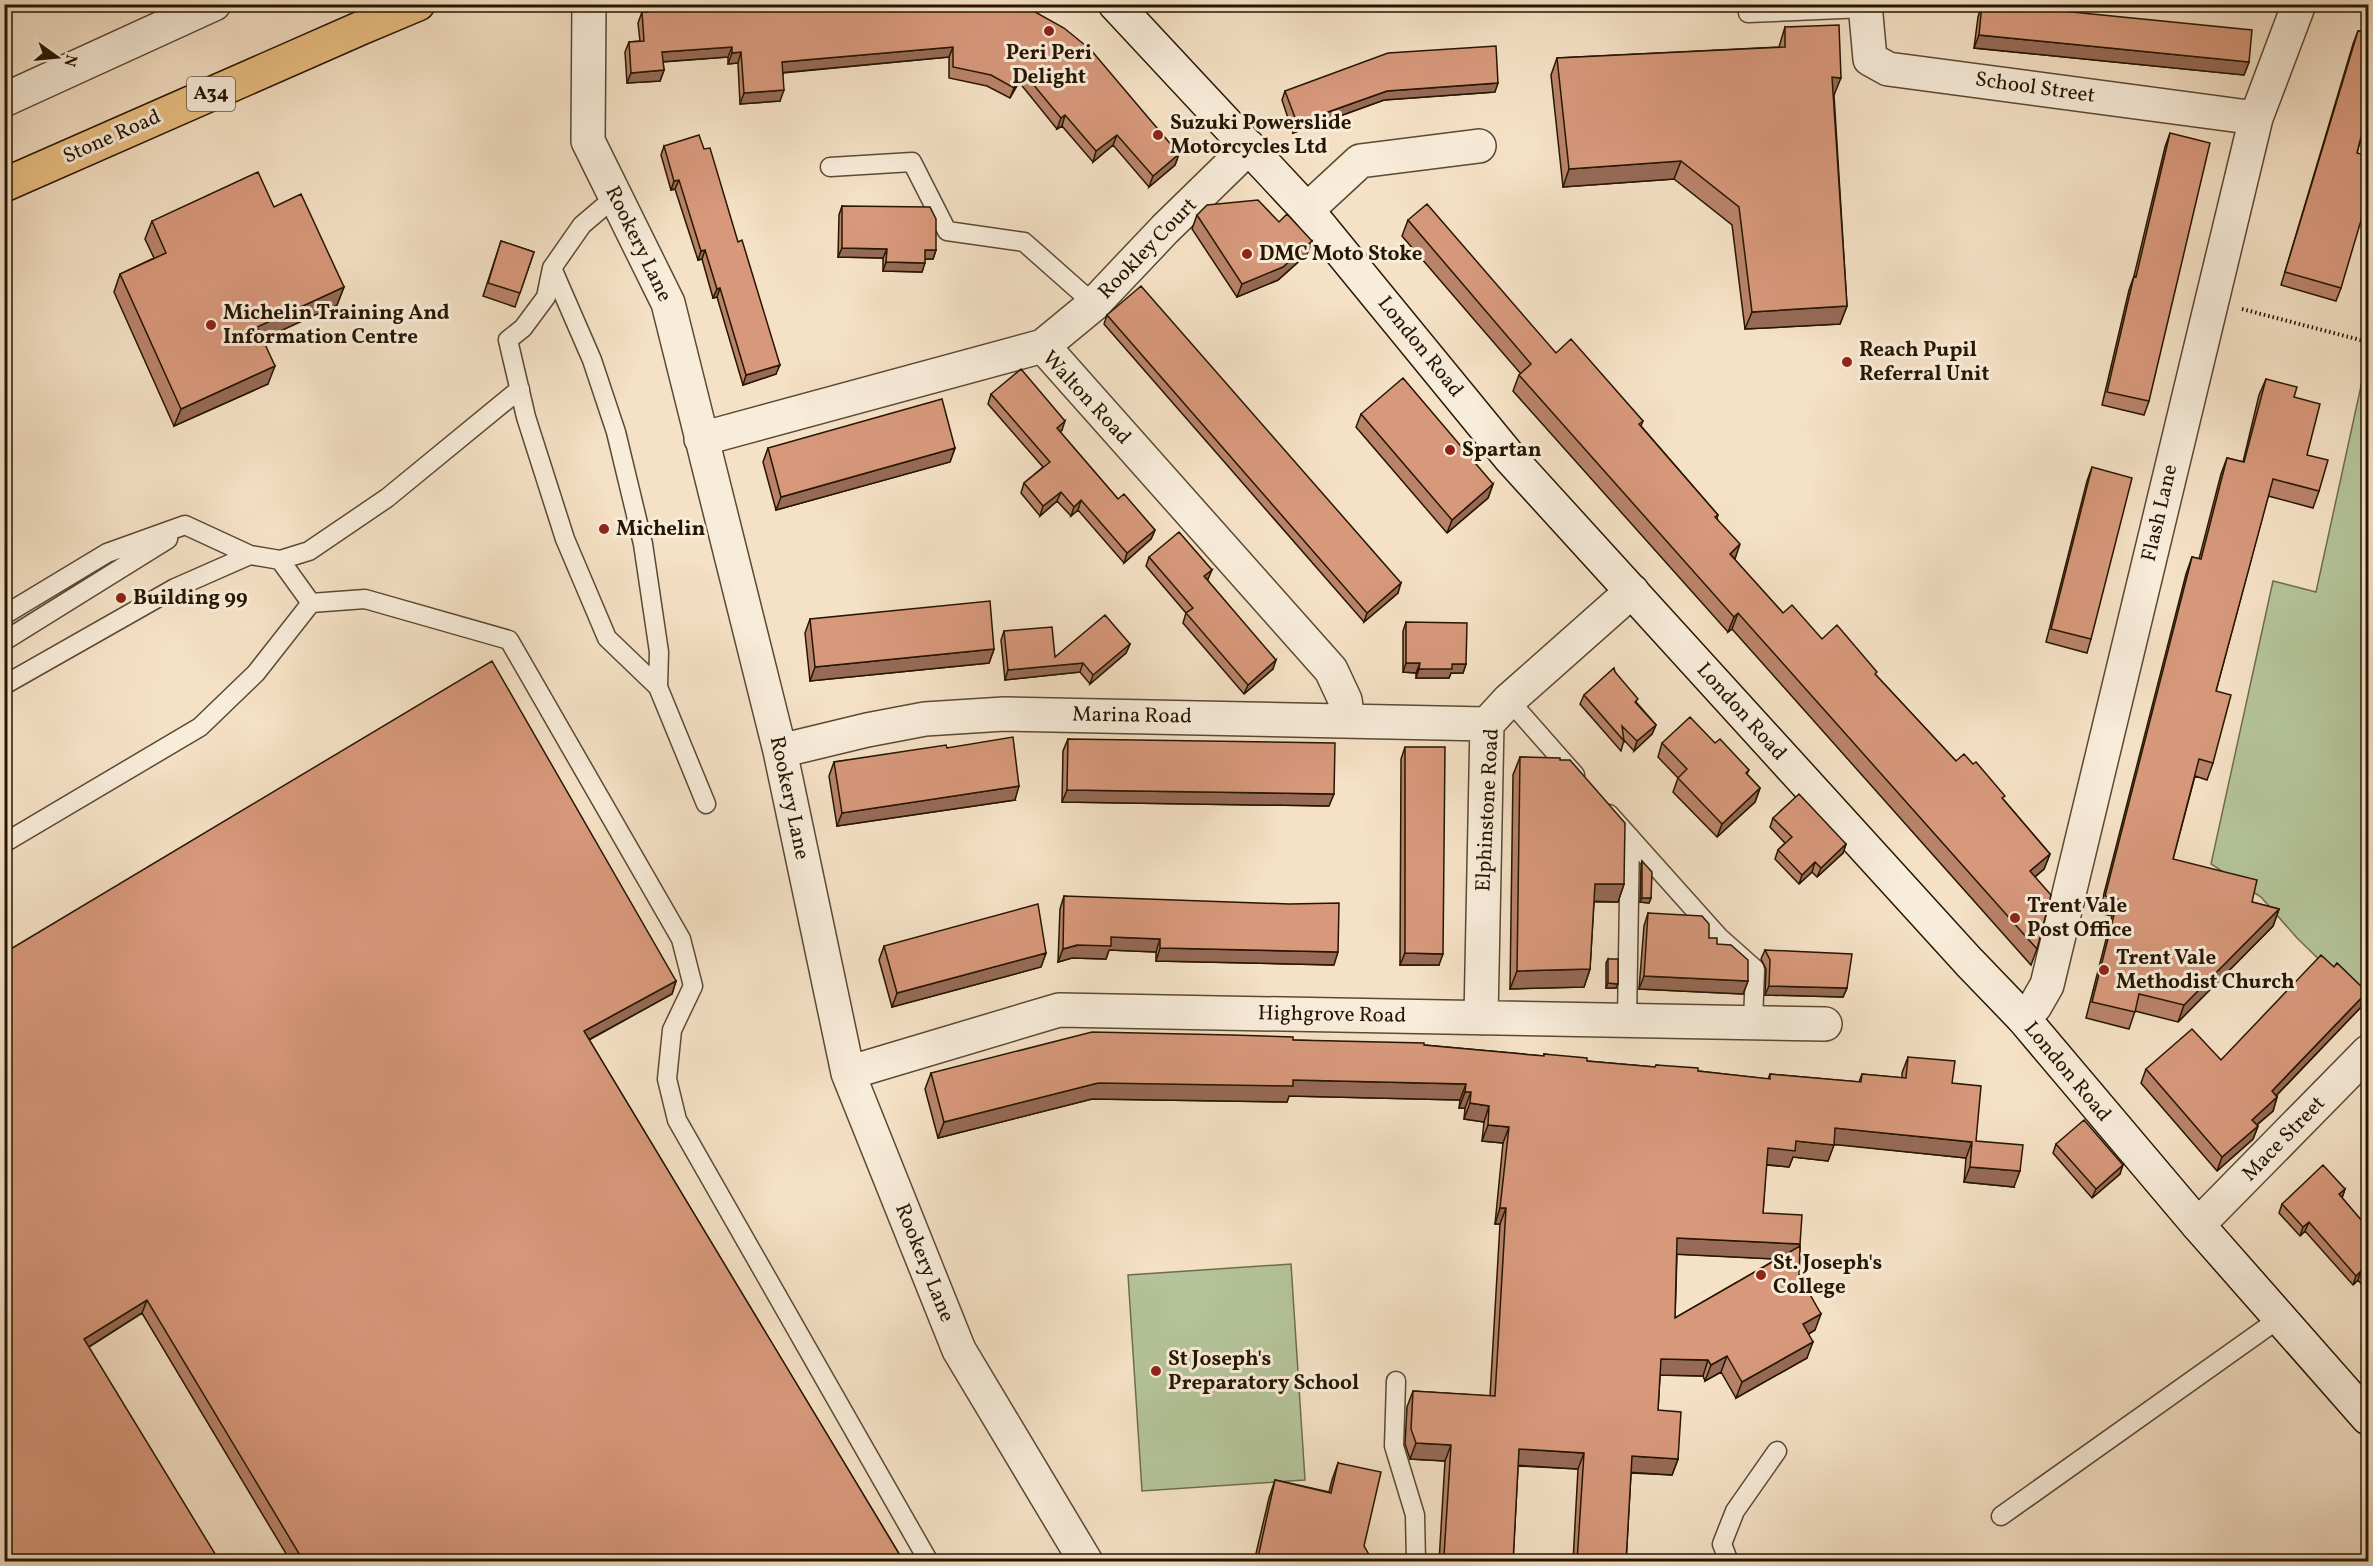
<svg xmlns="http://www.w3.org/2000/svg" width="2373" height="1566" font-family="Vollkorn,serif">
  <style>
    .green { fill: #b5c49a; stroke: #6e6d4e; stroke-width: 1.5 }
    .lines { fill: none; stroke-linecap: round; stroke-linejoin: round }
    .service-casing { stroke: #5a4932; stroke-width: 21 }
    .minor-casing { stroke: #5a4932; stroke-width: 36 }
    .secondary-casing { stroke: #261601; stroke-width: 36 }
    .trunk-casing { stroke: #261601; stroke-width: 36 }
    .path { stroke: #261601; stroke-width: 4; stroke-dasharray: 1.5 3; stroke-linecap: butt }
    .service { stroke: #f8ecda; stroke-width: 18 }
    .minor { stroke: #f8ecda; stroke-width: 33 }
    .secondary { stroke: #f8ecda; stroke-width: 33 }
    .trunk { stroke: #eac083; stroke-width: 33 }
    .wall { fill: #b9836a; stroke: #261601; stroke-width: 1.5; fill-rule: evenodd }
    .shaded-wall { fill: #966a56; stroke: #261601; stroke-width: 1.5 }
    .building { fill: #d7987b; stroke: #261601; stroke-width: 1.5 }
    .poi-dot { fill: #8f2418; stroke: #f8ecda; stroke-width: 2 }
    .labels { text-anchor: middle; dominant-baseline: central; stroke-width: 6; stroke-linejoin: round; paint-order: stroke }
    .shield { fill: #f8ecda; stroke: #655642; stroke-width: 1.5 }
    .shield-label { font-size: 20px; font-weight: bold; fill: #261601 }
    .poi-label { font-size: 21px; font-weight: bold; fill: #261601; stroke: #f8ecda; text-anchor: start }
    .street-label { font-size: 21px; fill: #261601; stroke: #f8ecda }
  </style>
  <rect width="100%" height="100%" fill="#f5e1c6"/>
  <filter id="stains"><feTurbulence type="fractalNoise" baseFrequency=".00333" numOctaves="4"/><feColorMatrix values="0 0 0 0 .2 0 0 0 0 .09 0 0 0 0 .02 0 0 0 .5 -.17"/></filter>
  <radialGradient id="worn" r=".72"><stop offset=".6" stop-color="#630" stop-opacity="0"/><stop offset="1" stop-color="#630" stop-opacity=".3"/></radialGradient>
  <path class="green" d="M2368,354v653l-71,-69 -36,-41 -50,-33 62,-283 43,11z
    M1291,1264l14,216 -163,11 -14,-216z"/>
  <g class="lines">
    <defs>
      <path id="service" d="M1748,13l117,-5
        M830,167l82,-5 35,69 77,11 70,62
        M615,197l-33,28 -30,43 -6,29 -23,31 -15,12 18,77 39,122 42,99 51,49
        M552,268l40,92 24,72 27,112 16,108 -1,35 48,117
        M280,560l31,43 54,-4 144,41 172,299 12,47 -21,44 -5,49 10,41 252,442
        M4,615l103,-62 78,-28 65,30 30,5 29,-9 78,-53 133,-109
        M4,641l164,-102
        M4,685l171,-97 75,-33
        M1509,700l66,75
        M1609,814l110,123 36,32 -2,53
        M4,843l196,-116 56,-54 55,-70
        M1627,1020l3,-183
        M1396,1381l-2,65 21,69 1,47
        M2001,1516l279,-198
        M1729,1562l-7,-18 13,-33 42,-60"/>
      <path id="minor" d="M589,4l-1,137 80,162 112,448 68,322 111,277 127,212
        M1865,4l5,55 18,10 368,49
        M4,100l210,-96
        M1307,210l53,-49 119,-15
        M1043,346l51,-42 71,-75 84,-82
        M701,439l342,-93 288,324 14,30 3,20
        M780,751l87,-21 58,-11 79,-5 483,10
        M1481,1018l6,-294 22,-24 123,-109
        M2023,1018l12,-12 12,-21 209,-867 43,-114
        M848,1073l211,-63 766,14
        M2198,1225l170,-173"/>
      <path id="secondary" d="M1115,4l192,206 204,249 458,503 54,56 175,207 170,193"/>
      <path id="trunk" d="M4,185l357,-157 57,-24"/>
    </defs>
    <use href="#service" class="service-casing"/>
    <use href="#minor" class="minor-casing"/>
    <use href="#secondary" class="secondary-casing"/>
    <use href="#trunk" class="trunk-casing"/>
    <path class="path" d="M2242,309l126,33"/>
    <use href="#service" class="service"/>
    <use href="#minor" class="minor"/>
    <use href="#secondary" class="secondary"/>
    <use href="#trunk" class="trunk"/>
  </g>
  <path class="wall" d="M1021,4l158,150 -4,11 -26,22 -36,-42 -20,17 -31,-36 -5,3 -38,-47 -9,16 -23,-12 -38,-8v-21l-166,16 -3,28 -40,3 -2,-41 -10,1v-7l-65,5 1,8 -4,11 -33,2 -2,-31 4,-10 11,-1 -2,-18 4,-11h5l1,-4z
    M1982,4l267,58 -5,13 -270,-27 4,-31z
    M2368,25v95l-2,-1 -9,34 -16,135 -5,13 -55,-16 72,-241 5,-13 4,1z
    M1785,27l49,68 13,211 -7,18 -95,5 -13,-104 -58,-46 -111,8 -12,-112 6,-17 222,-11z
    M1285,91l210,1 -111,8 -91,33 -11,-33z
    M2170,133l-21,268 -5,14 -42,-10 27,-115 5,-14 31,-129z
    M664,146l112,228 -33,11 -26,-88 -4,1 -11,-39 -4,1 -23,-71 -4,1 -10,-35z
    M842,206l94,44 -3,9h-8l-3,13 -39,-1v-13l-45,-1 1,-42z
    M274,207l70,80 -7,18 -75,34 6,45 -94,42 -60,-134 6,-18 34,-16 -9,-19 7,-18z
    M1197,215l115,26 -5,13 -29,26 -41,17 -45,-68z
    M1408,220l148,133 87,68 -2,5 77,89 -1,3 18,42 48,53 93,62 80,86 48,39 46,54 -6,15 -9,8 2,72 -6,16 -299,-336 -4,3 -215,-241 6,-16 2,-1 -119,-138z
    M501,241l33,11 -19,55 -32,-11z
    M1107,315l291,278 -34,29 -260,-298z
    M2266,379l28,18 13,58 12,36 -6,17 -45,-12 -52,195 -3,72 -6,17 -12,-4 -22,83 79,43 27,7 -6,17 -95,96 -43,-11 -6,18 -43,-11 26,-102 -13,-3 87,-339 6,-17 7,2 22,-85 6,-16 16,4 16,-67z
    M991,394l71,36 -2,2 58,67 37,31 -4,9 -27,24 -46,-53 -7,6 -14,-15 -17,15 -19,-23 3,-10 19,-16 -55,-63z
    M1361,414l132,70 -5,14 -41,35 -91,-106z
    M768,448h187l-5,14 -174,48 -13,-48z
    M2092,467l-1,172 -4,14 -41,-11 41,-161z
    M1149,557l59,22 -1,1 66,89 -29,25 -61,-71 3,-10 -40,-47z
    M810,619l184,30 -5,14 -179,18 -5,-48z
    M1406,622l60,42 -3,9h-12l-2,5h-33v-5l-13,-1v-41z
    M1004,631l51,26 75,-13 -4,9 -36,31 -10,-12 -75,8 -4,-40z
    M1615,672l22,31 19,22 -4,9 -18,17 -10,-11 -3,11 -41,-47 4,-9z
    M1068,739l261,67 -267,-4 1,-51z
    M1662,743h53l34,27 -2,4 13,14 -5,14 -38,35 -44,-45 5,-14 -20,-21z
    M1405,747l34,218h-39l1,-206z
    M947,748l68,52 -178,26 -8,-50 5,-14z
    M1520,757l40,3 64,124 -6,18h-24l-4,67 -6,18 -74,2 3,-214z
    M1773,818l73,26 -3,9 -26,24 -5,-5 -13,12 -24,-25 3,-9 7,-7 -15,-16z
    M1642,861l9,37 -2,5 -9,-1 1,-36z
    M1064,896l270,69 -178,-4v-9l-47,-2 -3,9 -34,-1 -14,4 2,-53z
    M1648,913l61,25 8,6 31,37 -5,13 -104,-5 5,-63z
    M884,946l162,7 -5,14 -149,40 -13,-47z
    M1765,950l82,38 -4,9 -78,-2 1,-26 -5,-10z
    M4,953l672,28 -4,13 -83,46 315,522h-613l-149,-249 -53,34 -85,215z
    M1608,959l8,29h-10v-25z
    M2363,1005l-87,91 1,1 -4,14 -16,14 1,1 -5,13 -36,32 -76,-88 5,-14 75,-9z
    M1293,1040l131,5 120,11v-2l43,7 68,6 1,-2 42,6 70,8 2,-5 89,8 3,-8 40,4v-5l6,-16 44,26 24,58 38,46 -50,-5 2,-24 -132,-14 -6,17 -35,-4 -4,10 -23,-2 -3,48 37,34 -1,28 16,55 -6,4 -2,24 -71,40 -15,-26 -16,9 -2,-5 -43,-1 -2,35 20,49 -6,16 -41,-2 -5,89h-53l5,-93 -60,-3 -5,96h-74l6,-101 -35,-2 -5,-15 2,-37 6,-16 77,5 10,-172h-5l8,-81 -21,-2 2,-19 -20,-3 1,-11h-6l1,-8 -171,-4 -2,6 -195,-3 -154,39 -13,-49 6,-16zM1677,1254l100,5 -102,59z
    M2056,1144l64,30 -28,24 -39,-45z
    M2345,1189l-3,9 26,30v64l-10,-12 -5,5 -48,-54 -5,5 -21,-23 3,-9z
    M1338,1463l26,83 6,16h-116l15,-64 6,-18 54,12 3,-12z"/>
  <path class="shaded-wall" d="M1979,35l270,27 -5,13 -270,-27z
    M732,47l-4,10 -69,5 3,-10z
    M953,47l-4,10 -171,16 4,-11z
    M741,52l-3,11 -10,1 4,-11z
    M664,70l-4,11 -33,2 4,-10z
    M1023,72l-4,10 -9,16 4,-10z
    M1832,77l9,1 -7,17h-8z
    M1498,83l-3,9 -111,8 -91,33 4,-10 90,-32z
    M784,90l-4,11 -40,3 4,-11z
    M1065,115l-3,11 -5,3 4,-11z
    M1117,135l-4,10 -20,17 3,-11z
    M1179,154l-4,11 -26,22 4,-11z
    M1681,161l-7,18 -111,8 6,-18z
    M679,180l-4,9 -4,1 3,-9z
    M1312,241l-5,13 -29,26 -41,17 5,-13z
    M842,248l45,1 -4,9 -45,-1z
    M705,250l-3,9 -4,1 3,-9z
    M925,250h11l-3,9h-11z
    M886,262l39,1 -3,9 -39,-1z
    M344,287l-7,18 -87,40 7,-18z
    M720,288l-3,9 -4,1 4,-9z
    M1847,306l-7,18 -95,5 7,-17z
    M780,365l-4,9 -33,11 3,-10z
    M275,366l-7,18 -94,42 7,-17z
    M1065,421l-3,9 -8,7 3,-9z
    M955,448l-5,14 -174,48 5,-13z
    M1493,484l-5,14 -41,35 5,-13z
    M1061,492l-4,9 -17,15 3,-10z
    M1081,500l-3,10 -7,6 3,-9z
    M1155,530l-4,9 -27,24 3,-10z
    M1740,544l-5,15 -5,-5z
    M1212,570l-4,9 -7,6 3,-9z
    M1401,583l-3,10 -34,29 3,-9z
    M1738,613l-6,16 -4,3 6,-15z
    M1130,644l-4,9 -36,31 3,-9z
    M994,649l-5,14 -179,18 5,-14z
    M1276,660l-3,9 -29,25 4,-9z
    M1083,663l-3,9 -75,8 3,-10z
    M1406,663h14l-4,10 -13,-1z
    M1452,664h14l-3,9h-12l-2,5h-33l3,-9z
    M1656,725l-4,9 -18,17 3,-10z
    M1019,786l-4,14 -178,26 5,-13z
    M1760,788l-5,14 -38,35 5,-13z
    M1067,790l267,4 -5,12 -267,-4z
    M1846,844l-3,9 -26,24 4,-9z
    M2050,854l-6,15 -20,17 6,-15z
    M1815,862l-3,10 -13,12 3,-9z
    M1595,884h29l-6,18 -29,-1z
    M1642,898h9l-2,5 -9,-1z
    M2279,909l-6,17 -95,96 6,-17z
    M1111,937l49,2 -4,13 -47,-2 -3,9 -34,-1 -14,4 5,-13z
    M1160,948l178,4 -4,13 -178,-4z
    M1046,953l-5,14 -149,40 5,-14z
    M1405,953l38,1 -4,11h-39z
    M1590,969l-6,18 -74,2 7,-18z
    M1644,976l104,5 -5,13 -104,-5z
    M676,981l-4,13 -93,51 5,-14z
    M1608,983l10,1 -2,4h-10z
    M1769,986l78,2 -4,9 -78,-2z
    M2367,992l-4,13 -96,100 5,-14z
    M1293,1080l173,4 -6,16 -171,-4 -2,6 -195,-3 -154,39 6,-16 154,-39z
    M1465,1092h6l-6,16h-6z
    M2277,1097l-4,14 -26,22 5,-13z
    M1470,1103l19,3 -5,16 -20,-3z
    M1488,1125l21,2 -6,16 -21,-2z
    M2258,1126l-5,13 -36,32 5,-14z
    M1835,1128l137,14 -6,16 -136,-14z
    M1796,1141l38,4 -6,16 -35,-4 -4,10 -27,-3 6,-16z
    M2123,1165l-3,9 -28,24 4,-9z
    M1970,1167l50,4 -6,16 -50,-5z
    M2345,1189l-3,9 -3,-4z
    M1500,1208h6l-6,16h-5z
    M2309,1222l-4,9 -5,5 3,-9z
    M1677,1238l123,6 -5,16 -124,-6z
    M2361,1271l-3,9 -5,5 3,-9z
    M147,1300l-5,13 -63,40 5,-14z
    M1821,1314l-6,16 -17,10 5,-16z
    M1813,1342l-6,16 -71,40 6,-16z
    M1727,1356l-6,16 -16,9 6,-16z
    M1661,1359l47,1 -5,16 -48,-1z
    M1416,1443l35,2 -6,16 -35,-2z
    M1519,1449l65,4 -6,16 -65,-4z
    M1632,1456l46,3 -6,16 -46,-3z
    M1444,1556l6,1 -2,5h-6z"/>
  <path class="building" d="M689,4h20v3l34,-3h278l43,24 27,22 88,104 -26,22 -36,-41 -21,16 -31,-36 -4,3 -38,-46 -9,16 -23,-13 -38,-8v-20l-171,15 2,28 -40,3 -3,-41 -9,1v-6l-70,5 2,18 -33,3 -2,-31 15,-1 -2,-29h6v-4z
    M1982,4h10l260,26 -3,32 -270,-27z
    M2365,24l3,1v84l-11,44 11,3v41l-27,91 -56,-16 73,-241 4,1z
    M1839,25l2,53 -9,-1 15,229 -95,6 -13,-105 -58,-46 -112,8 -12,-111 228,-11v-20z
    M1496,46l2,37 -111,8 -90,32 -12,-32 103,-38z
    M2170,133l40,10 -61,258 -42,-9 27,-116 2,1z
    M699,135l5,14 6,-1 28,94 4,-2 38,125 -34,10 -26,-87 -3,1 -12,-39 -4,1 -22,-71 -5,1 -10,-35z
    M258,172l16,35 27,-13 43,93 -87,40 18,39 -94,43 -61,-135 46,-21 -14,-32z
    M1258,200l21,22 8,-8 25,27 -29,26 -41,17 -45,-69 10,-10z
    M1427,204l129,149 15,-14 72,82 -4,3 79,91 -3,2 25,27 -10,10 53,59 9,-8 30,34 15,-14 40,47 -2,2 81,87 8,-7 9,10 3,-2 29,34 -3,2 48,56 -20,17 21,24 -14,54 -299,-336 -4,4 -215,-242 12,-11 -123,-144z
    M842,206l88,1 6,12v31h-11v13l-39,-1 1,-13 -45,-1z
    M501,241l33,11 -14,41 -32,-10z
    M1141,286l260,297 -34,30 -260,-298z
    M1021,369l44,52 -8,7 61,71 6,-5 31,36 -28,23 -46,-53 -7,7 -13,-15 -18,14 -19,-23 26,-21 -59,-68z
    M1403,378l90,106 -41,36 -91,-106z
    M2266,379l31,8 -3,10 26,7 -13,51 21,5 -9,31 -46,-12 -57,212 15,4 -18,68 -14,-4 -26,100 84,21 -5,22 27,7 -95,96 -45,-11 -4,18 -43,-10 26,-103 -13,-3 87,-339 9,2 26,-101 17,4z
    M942,399l13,49 -174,49 -13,-49z
    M2092,467l40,11 -41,161 -40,-10z
    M1179,532l33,38 -8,6 72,84 -28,25 -62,-72 7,-5 -44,-51z
    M990,601l4,48 -179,18 -5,-48z
    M1105,615l25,29 -37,31 -10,-12 -75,7 -4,-39 48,-4 3,30z
    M1406,622l61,1 -1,41h-14v5h-33l1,-6h-14z
    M492,661l184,320 -92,50 320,531h-600l-157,-262 -63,39 136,223h-216v-609z
    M1614,668l1,4 23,27 -3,3 21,23 -19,16 -15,-15 2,15 -40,-46z
    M1690,717l25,26 5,-4 29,31 -3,3 14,15 -38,36 -44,-46 9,-9 -25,-26z
    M1013,737l6,49 -177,27 -8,-51 112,-17 1,3z
    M1068,739l267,4 -1,51 -267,-4z
    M1405,747h40l-2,207 -38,-1z
    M1520,757l40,1v2h10l55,63 -1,61h-29l-5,85 -73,2z
    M1799,794l47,50 -25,24 -6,-6 -13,13 -24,-25 14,-13 -19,-19z
    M1642,861l10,11 -1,26h-9z
    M1064,896l225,8 50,-1 -1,49 -178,-4v-9l-49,-2v9l-34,-1 -14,4z
    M1038,904l8,49 -149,40 -13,-47z
    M1648,913l54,3 7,8v14h8v6l14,1 17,15v21l-104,-5z
    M1765,950l87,4 -5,34 -78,-2 1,-26z
    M2321,955l13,12 3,-4 30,29 -95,99 5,6 -25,23 6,6 -36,31 -76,-88 46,-40 29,31z
    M1608,959h10v25l-10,-1z
    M1092,1032l140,3 61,2v3l131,3v2l120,11v-2l43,4v3l68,6 1,-2 42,3v3l72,8v-5l91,8 1,-8 44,4 2,-21 47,4 -3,22 29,3 -5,55 47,4 -3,26 -50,-4 2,-25 -137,-14 -1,17 -38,-4 -1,10 -27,-3 -5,65 39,2 -2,29 -123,-6 -2,80 125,-72 -1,29 22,39 -18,10 10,18 -71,40 -15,-26 -16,9 -3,-5 -47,-1 -3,51 23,2 -3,47 -46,-3 -6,106h-49l7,-109 -65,-4 -6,113h-64l1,-5 -6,-1 7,-111 -35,-2 -5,-14 2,-38 82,5 11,-188h-6l9,-81 -21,-2 1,-19 -19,-3 1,-11h-6l1,-8 -173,-4v6l-195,-3 -154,39 -13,-49z
    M2084,1120l39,45 -27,24 -40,-45z
    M2323,1165l22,24 -6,5 29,34v51l-7,-8 -5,5 -47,-54 -6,5 -21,-23z
    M1338,1463l43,9 -17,74 7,12 -1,4h-113l18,-82 56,13z"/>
  <g class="poi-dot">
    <circle cx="1049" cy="31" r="6"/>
    <circle cx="1158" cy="135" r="6"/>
    <circle cx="1247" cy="254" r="6"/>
    <circle cx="211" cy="325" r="6"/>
    <circle cx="1847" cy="362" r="6"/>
    <circle cx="1450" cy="450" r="6"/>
    <circle cx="604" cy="529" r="6"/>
    <circle cx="121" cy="598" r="6"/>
    <circle cx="2015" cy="918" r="6"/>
    <circle cx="2104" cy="970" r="6"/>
    <circle cx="1761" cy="1275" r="6"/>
    <circle cx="1156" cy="1371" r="6"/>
  </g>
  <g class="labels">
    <rect class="shield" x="187" y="77" width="48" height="34" rx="4.5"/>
    <g class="shield-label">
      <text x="211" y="94">A34</text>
    </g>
    <g class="poi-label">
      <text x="1049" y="53" text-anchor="middle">Peri Peri<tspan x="1049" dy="24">Delight</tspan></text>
      <text x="1170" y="123">Suzuki Powerslide<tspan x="1170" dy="24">Motorcycles Ltd</tspan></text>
      <text x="1259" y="254">DMC Moto Stoke</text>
      <text x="223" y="313">Michelin Training And<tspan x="223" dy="24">Information Centre</tspan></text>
      <text x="1859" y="350">Reach Pupil<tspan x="1859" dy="24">Referral Unit</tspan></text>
      <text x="1462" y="450">Spartan</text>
      <text x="616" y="529">Michelin</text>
      <text x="133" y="598">Building 99</text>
      <text x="2027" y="906">Trent Vale<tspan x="2027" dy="24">Post Office</tspan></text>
      <text x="2116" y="958">Trent Vale<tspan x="2116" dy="24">Methodist Church</tspan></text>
      <text x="1773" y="1263">St. Joseph's<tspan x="1773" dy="24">College</tspan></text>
      <text x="1168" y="1359">St Joseph's<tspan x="1168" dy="24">Preparatory School</tspan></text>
    </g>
    <g class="street-label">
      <text transform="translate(2035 88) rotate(8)">School Street</text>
      <text transform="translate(112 137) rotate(-24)">Stone Road</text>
      <text transform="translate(638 244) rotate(64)">Rookery Lane</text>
      <text transform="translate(1148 249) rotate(-46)">Rookley Court</text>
      <text transform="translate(1420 347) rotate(51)">London Road</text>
      <text transform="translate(1086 398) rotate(47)">Walton Road</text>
      <text transform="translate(2160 513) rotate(-77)">Flash Lane</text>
      <text transform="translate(1741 712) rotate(48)">London Road</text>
      <text transform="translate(1132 716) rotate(1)">Marina Road</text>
      <text transform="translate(789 798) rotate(78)">Rookery Lane</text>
      <text transform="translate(1488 810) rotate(-87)">Elphinstone Road</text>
      <text transform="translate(1332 1015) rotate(1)">Highgrove Road</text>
      <text transform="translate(2067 1072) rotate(50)">London Road</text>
      <text transform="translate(2284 1139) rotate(-46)">Mace Street</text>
      <text transform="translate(924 1263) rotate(68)">Rookery Lane</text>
    </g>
  </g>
  <rect width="2373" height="1566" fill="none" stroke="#f5e1c6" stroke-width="24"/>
  <rect x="6" y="6" width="2361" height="1554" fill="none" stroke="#261601" stroke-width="3"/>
  <rect x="12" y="12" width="2349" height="1542" fill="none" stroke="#261601" stroke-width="1.5"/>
  <g transform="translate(57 57) rotate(105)" stroke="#f8ecda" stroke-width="4.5" paint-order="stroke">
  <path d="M0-4.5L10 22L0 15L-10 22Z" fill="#261601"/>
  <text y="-9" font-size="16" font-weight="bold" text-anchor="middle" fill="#261601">N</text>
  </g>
  <rect width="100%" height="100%" filter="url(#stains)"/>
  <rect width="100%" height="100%" fill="url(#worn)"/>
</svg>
